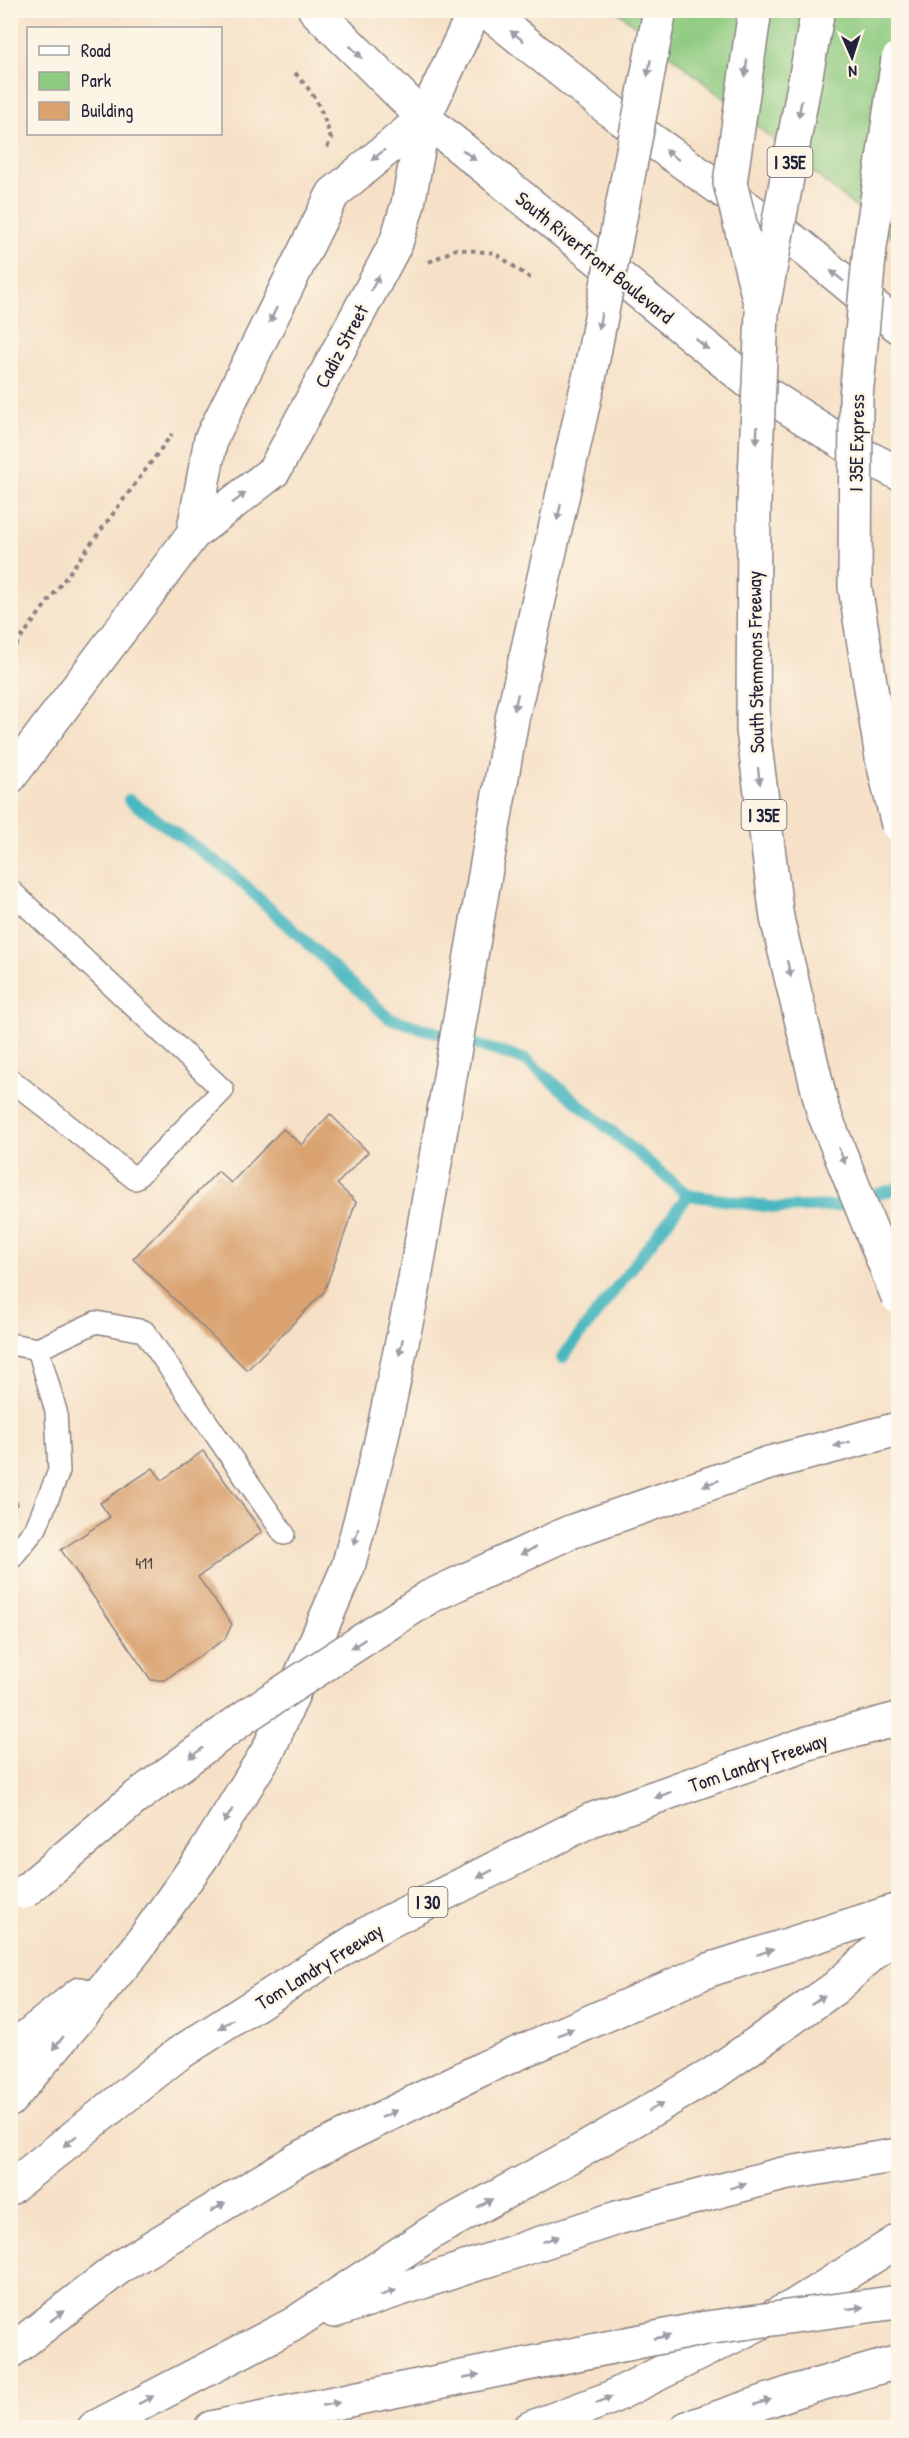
<svg xmlns="http://www.w3.org/2000/svg" width="909" height="2438" font-family="'Patrick Hand',sans-serif">
  <style>
    .green { fill: #8ecb81; stroke: #58765e; stroke-width: 1.5 }
    .lines { fill: none; stroke-linecap: round; stroke-linejoin: round }
    .stream { stroke: #48b7c0; stroke-width: 12 }
    .building { fill: #d9a26f }
    .service-casing { stroke: #8c8282; stroke-width: 24 }
    .secondary-casing { stroke: #8c8282; stroke-width: 36 }
    .motorway-casing { stroke: #8c8282; stroke-width: 36 }
    .path { stroke: #8c8282; stroke-width: 4; stroke-dasharray: 4.5 4.5; stroke-linecap: butt }
    .service { stroke: #fff; stroke-width: 21 }
    .secondary { stroke: #fff; stroke-width: 33 }
    .motorway { stroke: #fff; stroke-width: 33 }
    .motorway-bridge-casing { stroke: #8c8282; stroke-width: 36; stroke-linecap: butt }
    .motorway-bridge { stroke: #fff; stroke-width: 33 }
    .oneway { fill: #9c9ca7 }
    .labels { text-anchor: middle; dominant-baseline: central; stroke-width: 5; stroke-linejoin: round; paint-order: stroke }
    .number-label { font-size: 16px; fill: #504248 }
    .shield { fill: #fcf5e5; stroke: #63616e; stroke-width: 1.5 }
    .shield-label { font-size: 18px; font-weight: bold; fill: #22223b }
    .street-label { font-size: 20px; fill: #22223b; stroke: #fcf5e5 }
  </style>
  <rect width="100%" height="100%" fill="#fcf5e5"/>
  <filter id="ink" filterUnits="userSpaceOnUse"><feTurbulence type="fractalNoise" baseFrequency=".0167" numOctaves="2"/><feDisplacementMap in="SourceGraphic" scale="12" xChannelSelector="R" yChannelSelector="G"/><feConvolveMatrix kernelMatrix="1 2 1 2 8 2 1 2 1" color-interpolation-filters="sRGB"/></filter>
  <filter id="wash" filterUnits="userSpaceOnUse"><feTurbulence type="fractalNoise" baseFrequency=".008" numOctaves="4" result="noise"/><feDisplacementMap in="SourceGraphic" scale="24" xChannelSelector="R" yChannelSelector="G"/><feGaussianBlur stdDeviation="1.35" result="paint"/><feColorMatrix in="noise" values="0 0 0 0 0 0 0 0 0 0 0 0 0 0 0 0 0 1.4 0 .05"/><feComposite in="paint" operator="in"/></filter>
  <g filter="url(#wash)">
    <rect width="100%" height="100%" fill="#f6e1c8"/>
    <path class="green" d="M617,11h281v231z"/>
    <g class="lines">
      <path class="stream" d="M129,800l100,71 160,147 137,42 162,135 90,13 58,-2 62,-18
        M562,1358l126,-163"/>
    </g>
    <g id="blocks">
      <path class="building" d="M330,1114l38,38 -31,32 19,18 -32,90 -77,78 -114,-111 85,-88 13,12 52,-54 19,16z
        M203,1451l59,81 -64,45 34,47 -7,15 -61,41h-13l-90,-130 49,-33 -10,-14 53,-35 9,12z
        M10,1492l8,12 -8,5z"/>
    </g>
  </g>
  <g filter="url(#ink)">
    <use href="#blocks" fill-opacity="0" stroke="#8c8282" stroke-width="1.5"/>
    <g class="lines">
      <defs>
        <path id="service" d="M10,890l213,200 -88,89 -125,-100
          M10,1344l28,5 58,-27 48,9 140,203
          M10,1560l26,-32 23,-57 -3,-60 -18,-62"/>
        <path id="secondary" d="M315,10l109,108 330,268 103,66 41,21
          M485,10l130,104 186,132 97,80
          M193,534l18,-95 122,-245 91,-76
          M10,777l183,-243 81,-63 122,-228 12,-39 16,-86 51,-108
          M687,2428l109,-37 102,-29"/>
        <path id="motorway" d="M766,1464l132,-35
          M10,2050l70,-56
          M10,2100l126,-150 69,-97 64,-104 79,-182 32,-121 33,-156
          M10,2188l168,-134 198,-126 215,-108 217,-77 90,-24
          M334,2311l283,-93 166,-44 115,-19
          M10,2352l111,-86 179,-108 184,-90 225,-98 189,-60
          M94,2428l198,-103 142,-94 152,-83 127,-74 122,-86 63,-57
          M211,2428l202,-41
          M530,2428l80,-30 184,-92 104,-65"/>
      </defs>
      <use href="#service" class="service-casing"/>
      <use href="#secondary" class="secondary-casing"/>
      <use href="#motorway" class="motorway-casing"/>
      <path class="path" d="M295,73c21,22 27,37 36,66l-4,9
        M429,262l27,-13 39,4 38,27
        M10,653l162,-219"/>
      <use href="#service" class="service"/>
      <use href="#secondary" class="secondary"/>
      <use href="#motorway" class="motorway"/>
      <defs>
        <path id="motorway-bridge" d="M755,10l-25,173 30,120
          M818,10l-56,303 -8,191 -1,226 24,188 46,193 75,186
          M898,59l-28,188 -14,150 -1,190 27,171 16,67
          M413,1290l99,-571 78,-345 70,-364
          M24,1892l110,-93 112,-83 183,-119 141,-65 196,-68
          M413,2387l293,-59 192,-26"/>
      </defs>
      <use href="#motorway-bridge" class="motorway-bridge-casing"/>
      <use href="#motorway-bridge" class="motorway-bridge"/>
    </g>
    <defs><path id="oneway-solid" d="M-6-.8H1V-3.2L6.5 0L1 3.2V.8H-6Z" transform="scale(1.5)"/></defs>
    <g class="oneway">
      <use href="#oneway-solid" transform="translate(517 36) rotate(-142)"/>
      <use href="#oneway-solid" transform="translate(356 52) rotate(45)"/>
      <use href="#oneway-solid" transform="translate(649 68) rotate(101)"/>
      <use href="#oneway-solid" transform="translate(746 68) rotate(98)"/>
      <use href="#oneway-solid" transform="translate(800 109) rotate(100)"/>
      <use href="#oneway-solid" transform="translate(378 155) rotate(141)"/>
      <use href="#oneway-solid" transform="translate(469 155) rotate(39)"/>
      <use href="#oneway-solid" transform="translate(672 155) rotate(-144)"/>
      <use href="#oneway-solid" transform="translate(837 276) rotate(-141)"/>
      <use href="#oneway-solid" transform="translate(375 283) rotate(-62)"/>
      <use href="#oneway-solid" transform="translate(273 315) rotate(116)"/>
      <use href="#oneway-solid" transform="translate(600 321) rotate(101)"/>
      <use href="#oneway-solid" transform="translate(702 344) rotate(39)"/>
      <use href="#oneway-solid" transform="translate(757 435) rotate(92)"/>
      <use href="#oneway-solid" transform="translate(239 498) rotate(-38)"/>
      <use href="#oneway-solid" transform="translate(559 512) rotate(103)"/>
      <use href="#oneway-solid" transform="translate(516 702) rotate(103)"/>
      <use href="#oneway-solid" transform="translate(759 776) rotate(83)"/>
      <use href="#oneway-solid" transform="translate(789 969) rotate(77)"/>
      <use href="#oneway-solid" transform="translate(842 1156) rotate(68)"/>
      <use href="#oneway-solid" transform="translate(401 1347) rotate(102)"/>
      <use href="#oneway-solid" transform="translate(842 1444) rotate(165)"/>
      <use href="#oneway-solid" transform="translate(711 1483) rotate(161)"/>
      <use href="#oneway-solid" transform="translate(356 1537) rotate(105)"/>
      <use href="#oneway-solid" transform="translate(528 1551) rotate(155)"/>
      <use href="#oneway-solid" transform="translate(358 1644) rotate(147)"/>
      <use href="#oneway-solid" transform="translate(196 1753) rotate(143)"/>
      <use href="#oneway-solid" transform="translate(663 1795) rotate(160)"/>
      <use href="#oneway-solid" transform="translate(228 1816) rotate(122)"/>
      <use href="#oneway-solid" transform="translate(485 1874) rotate(153)"/>
      <use href="#oneway-solid" transform="translate(765 1952) rotate(-18)"/>
      <use href="#oneway-solid" transform="translate(818 2000) rotate(-35)"/>
      <use href="#oneway-solid" transform="translate(226 2024) rotate(148)"/>
      <use href="#oneway-solid" transform="translate(566 2032) rotate(-24)"/>
      <use href="#oneway-solid" transform="translate(58 2043) rotate(130)"/>
      <use href="#oneway-solid" transform="translate(656 2107) rotate(-30)"/>
      <use href="#oneway-solid" transform="translate(389 2114) rotate(-26)"/>
      <use href="#oneway-solid" transform="translate(70 2141) rotate(141)"/>
      <use href="#oneway-solid" transform="translate(738 2186) rotate(-15)"/>
      <use href="#oneway-solid" transform="translate(485 2203) rotate(-29)"/>
      <use href="#oneway-solid" transform="translate(218 2207) rotate(-31)"/>
      <use href="#oneway-solid" transform="translate(551 2239) rotate(-18)"/>
      <use href="#oneway-solid" transform="translate(388 2293) rotate(-18)"/>
      <use href="#oneway-solid" transform="translate(855 2308) rotate(-8)"/>
      <use href="#oneway-solid" transform="translate(57 2316) rotate(-38)"/>
      <use href="#oneway-solid" transform="translate(662 2337) rotate(-11)"/>
      <use href="#oneway-solid" transform="translate(471 2376) rotate(-11)"/>
      <use href="#oneway-solid" transform="translate(146 2400) rotate(-27)"/>
      <use href="#oneway-solid" transform="translate(604 2400) rotate(-22)"/>
      <use href="#oneway-solid" transform="translate(763 2402) rotate(-18)"/>
      <use href="#oneway-solid" transform="translate(331 2404) rotate(-11)"/>
    </g>
  </g>
  <g class="labels">
    <g class="number-label">
      <text x="144" y="1563">411</text>
    </g>
    <g class="shield">
      <rect x="767.5" y="147" width="45" height="30" rx="4.5"/>
      <rect x="741.5" y="800" width="45" height="30" rx="4.5"/>
      <rect x="408.5" y="1887" width="39" height="30" rx="4.5"/>
    </g>
    <g class="shield-label">
      <text x="790" y="162">I 35E</text>
      <text x="764" y="815">I 35E</text>
      <text x="428" y="1902">I 30</text>
    </g>
    <g class="street-label">
      <text transform="translate(595 257) rotate(39)">South Riverfront Boulevard</text>
      <text transform="translate(341 346) rotate(-62)">Cadiz Street</text>
      <text transform="translate(856 443) rotate(-89)">I 35E Express</text>
      <text transform="translate(755 662) rotate(-91)">South Stemmons Freeway</text>
      <text transform="translate(758 1762) rotate(-19)">Tom Landry Freeway</text>
      <text transform="translate(319 1966) rotate(-32)">Tom Landry Freeway</text>
    </g>
  </g>
  <rect width="909" height="2438" fill="none" stroke="#fcf5e5" stroke-width="36"/>
  <rect x="27" y="27" width="195" height="108" fill="#fcf5e5" stroke="#a5a1a1" stroke-width="1.5"/>
  <rect x="39" y="46" width="30" height="9" fill="#ffffff" stroke="#a5a1a1" stroke-width="1.5"/>
  <text x="81" y="57" font-size="18" fill="#22223b">Road</text>
  <rect x="39" y="72" width="30" height="18" fill="#8ecb81" stroke="#a5a1a1" stroke-width="1.5"/>
  <text x="81" y="87" font-size="18" fill="#22223b">Park</text>
  <rect x="39" y="102" width="30" height="18" fill="#d9a26f" stroke="#a5a1a1" stroke-width="1.5"/>
  <text x="81" y="117" font-size="18" fill="#22223b">Building</text>
  <g transform="translate(852 57) rotate(177)" stroke="#fcf5e5" stroke-width="4.5" paint-order="stroke">
  <path d="M0-4.5L10 22L0 15L-10 22Z" fill="#22223b"/>
  <text y="-9" font-size="16" font-weight="bold" text-anchor="middle" fill="#22223b">N</text>
  </g>
</svg>
